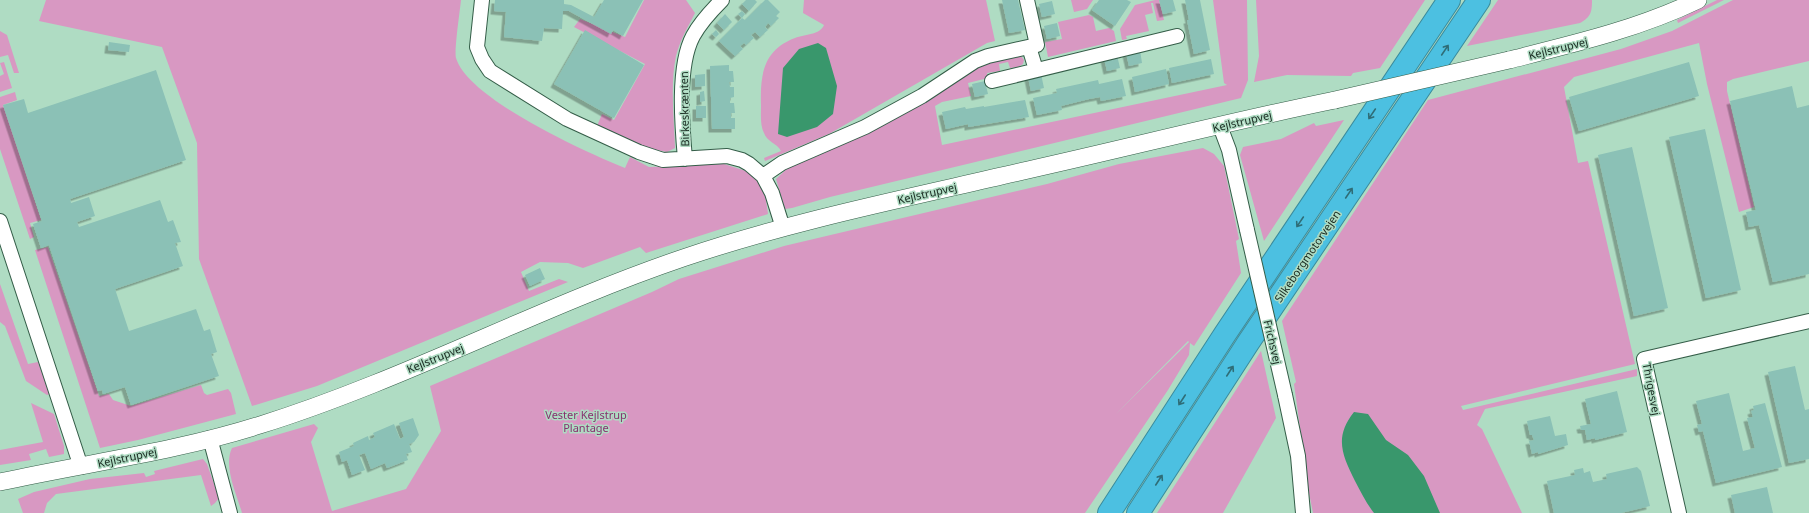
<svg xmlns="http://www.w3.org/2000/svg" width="1809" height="513" font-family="'Noto Sans',sans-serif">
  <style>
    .green { fill: #d898c2; fill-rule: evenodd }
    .water { fill: #39976c }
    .building { fill: #8bc1b6; filter: url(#shadow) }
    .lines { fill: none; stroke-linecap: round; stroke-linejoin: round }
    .minor-casing { stroke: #345d48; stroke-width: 16 }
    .tertiary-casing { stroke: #345d48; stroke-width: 18 }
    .motorway-casing { stroke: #3a8b9d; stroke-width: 24 }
    .minor { stroke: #fff; stroke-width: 14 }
    .tertiary { stroke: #fff; stroke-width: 17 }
    .motorway { stroke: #4cc0e1; stroke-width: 22 }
    .minor-bridge-casing { stroke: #345d48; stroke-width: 16; stroke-linecap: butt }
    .tertiary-bridge-casing { stroke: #345d48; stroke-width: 18; stroke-linecap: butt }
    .minor-bridge { stroke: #fff; stroke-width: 14 }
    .tertiary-bridge { stroke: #fff; stroke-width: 17 }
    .oneway { stroke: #2f6d77 }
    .labels { text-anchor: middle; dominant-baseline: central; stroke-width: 3; stroke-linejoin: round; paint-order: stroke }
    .street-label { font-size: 11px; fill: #182920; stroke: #afdcc3 }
    .park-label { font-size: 11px; fill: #88306f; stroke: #afdcc3 }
  </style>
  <defs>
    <filter id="shadow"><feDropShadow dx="-3.5" dy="3.5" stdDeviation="0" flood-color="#0004"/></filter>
  </defs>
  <rect width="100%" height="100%" fill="#afdcc3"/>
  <path class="green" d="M46,0h415c-1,10 -7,51 -5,58 12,41 130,94 169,110l5,-11 19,10 75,-3 22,7 11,9 8,13 3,21 -122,39 -6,-6 -57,21 -15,-5 -28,-1 -19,10 8,19 30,-12 9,3 -251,104 -65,20 -53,-147 -2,-116 -35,-96 -123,-26z
    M644,0h42l9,13c-7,14 -15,27 -19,43 -6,29 -2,62 -1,92l-8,4c-25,-4 -47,-15 -70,-26l5,-12 12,6 31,-56 -71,-37 6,-8 45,18z
    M804,0h182l9,41 -8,2 -158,91 -64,27 -1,-3 17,-7c-4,-8 -14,-9 -17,-18 -4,-8 -3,-18 -3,-27 -1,-31 2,-56 34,-68 10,-4 25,-3 29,-13l-21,-12z
    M1071,0h22l-6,9 -13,3z
    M1155,0h4l5,20 -7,1 -4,-18h-2l2,10 -8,2 4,16 -23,5 1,3 -5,1 -2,-11 15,-24z
    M1213,0h34l1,80 -7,18 -411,99 -38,11 -7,1 -9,-30 15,-14 22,-7 140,-77 16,-12 46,-14 6,1 3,4 -1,4 -5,3 -8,1 -2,-6 -9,2 1,7 -13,2 1,5 -20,5 3,13 -29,6 -7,4 7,39 285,-60 -3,-2z
    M1256,0h169l-45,68 -27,5 -2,3 -64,-1 -33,7 5,-26z
    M1498,0h94c0,12 -1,17 -12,23l-113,23z
    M1717,0h7l-46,23 -1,-3z
    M1733,0h76v61l-76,18 -6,3v9l27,116 -15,5 -32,-128 -8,-41 -125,34 -10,10 14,76 10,-2 47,203 -174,42 2,4 174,-41v7l-152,33 -8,16 5,4 40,84h-209l-4,-20 -15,-109 2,-2 -14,-61 146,-221 193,-51 51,-18z
    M1089,15l4,2 3,14 13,-3 5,3 2,10 -68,16 -3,-15 17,-3 -4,-17z
    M0,31l7,4 12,38h-5l-6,-18 -8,2z
    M4,62l8,26 -12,4v-16l4,-2 -4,-11z
    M15,92l2,8 -14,5 38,115 -11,3 4,14 -4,2 -30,-90v-52z
    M1344,120l-80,121 -24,-86 3,-8 38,-8 33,-16 2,3z
    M1203,148l11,6 10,12 15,73 -3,2 5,32 -47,73 -4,-3 -1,12 -21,35 -83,123h-843c-5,-18 -19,-47 -10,-65l82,-24 4,4 -7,14 21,69 74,-22 35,-58 -11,-45 222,-94 27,-13 105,-33 263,-62 72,-20zM1188,341l1,1 -73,72z
    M48,247l51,149 10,-2 4,6 18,6 70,-21 3,8 3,2 21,-6 3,4 5,21 -98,26 -38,8 -65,-198z
    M0,284l28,80 10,-2 12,32 -3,1 -21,-14 -21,-55 -5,-4z
    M1261,351l15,67 -53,95h-66z
    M31,403l23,11 10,32v8l-15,3 -3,-8 -17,5 2,6 -31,5v-15l43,-8z
    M203,459l4,5 12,34 -4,5 -4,3 -10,-31 -145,19 -9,9 -3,10h-21l-5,-14 16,-7 56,-13 54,-6 2,4 9,-3 -1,-3z"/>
  <path class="water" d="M818,43l8,5 11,38 -4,28 -16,13 -30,10 -9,-3 5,-66 16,-19z
    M1354,412l14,2 18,26 22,15 16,21 16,37h-66c-8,-10 -13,-21 -19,-32 -13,-26 -21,-44 -1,-69z"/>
  <path class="building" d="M495,0h69v4l7,1 23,12 10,-17h39l-20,36 -10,-6 -2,4 -42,-23h-6l-1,18 -18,-1 -2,13 -38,-4 2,-25 -12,-1z
    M746,0h9l2,2 -8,9 -7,-7z
    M765,0h3l12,12 -4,4 3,2 -8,8 -3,-3 -3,4 3,3 -8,7 -5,-5 -4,3 3,3 -8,7 -2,-2 -4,3 3,3 -8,7 -16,-15 23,-23 -4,-4 4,-3 3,3 -3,4 3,2z
    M1002,0h16l7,30 -16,3z
    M1099,0h28l4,2 -16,24 -23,-16z
    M1159,0h14l3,11 -13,3z
    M1185,0h15l10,50 -16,4 -7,-34h2z
    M1052,1l3,13 -13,3 -3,-13z
    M725,14l7,8 -8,8 -7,-7z
    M1057,23l3,13 -13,3 -3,-13z
    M585,30l59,35 -30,53 -60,-34z
    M716,30l3,4 -3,3 -4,-3z
    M109,42l21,3 -1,7 -21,-2z
    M1140,50l2,13 -13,3 -3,-13z
    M1117,55l3,13 -13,3 -3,-13z
    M1211,59l3,15 -42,9 -3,-15z
    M1689,62l10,34 -120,35 -10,-34z
    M729,65v6h4l1,11h-5l1,5h4v10l-4,1v5h4l1,10h-4v5h4v11h-23l-2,-63z
    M1166,69l3,15 -34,8 -3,-15z
    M156,70l30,90 -116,39 1,4 18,-6 6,19 -18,6 2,5 81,-27 8,22 5,-2 8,22 -6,1 8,23 -68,23 14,42 67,-22 8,22 6,-2 7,23 -6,2 8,22 -88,29 -6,-18 -22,7 -1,-4 -4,1 -49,-146 -8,3 -8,-24 9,-3 -39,-116 21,-6 4,14z
    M705,74v12l-10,1v-12z
    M1041,74l3,14 -13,3 -3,-14z
    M1122,79l4,17 -25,5 -1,-4 -11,2 -28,7 1,4 -25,5 -4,-17 24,-5 -1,-4 42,-9 1,4z
    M985,81l3,13 -13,3 -3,-13z
    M1792,86l5,22 12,-3v169l-36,8 -14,-57 -10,2 -3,-15 10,-2 -26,-109z
    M704,91l1,10 -5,1v-10z
    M1025,100l4,17 -61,10v-3l-22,5 -4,-17 23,-5 1,2 18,-3v1z
    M696,106h10v12h-10z
    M1705,129l36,161 -35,8 -37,-161z
    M1632,147l36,161 -34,8 -36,-161z
    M540,268l5,11 -15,7 -5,-11z
    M1795,366l10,44 4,-1v50l-20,4 -21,-91z
    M1617,391l10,41 -32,8v-2l-8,2 -2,-10h-4l-1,-4 11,-2 -6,-25z
    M1729,393l14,58 12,-3 -8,-30 6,-1 -2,-6 3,-1 -1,-4 12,-3 17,64 -66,16 -13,-52 -4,1 -2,-7 5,-1 -6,-23z
    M1550,416l5,20 11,-2 2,11 -30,9v-2l-6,2 -3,-13 5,-1 -2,-5h-2l-3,-14z
    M413,418l6,17 -5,7 -5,2 3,8 -6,2 2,6 -21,8 -2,-5 -14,6 -6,-16 -6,2 6,15 -13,5 -5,-15 -5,2 -3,-10 15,-6 -1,-3 15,-7 1,4 6,-3 -2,-4 21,-9 6,15 4,-2 -5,-14z
    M1637,467l4,4 9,35 -29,7h-67l-7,-32 28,-6 -1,-5 9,-2 1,5 6,-2 3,11 14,-3 -1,-5z
    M1767,487l6,26h-38l-4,-18z"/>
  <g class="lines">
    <defs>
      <path id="minor" d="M482,0l-5,47 5,12 8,12 77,48 72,33 24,8 64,-4 15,4 7,4 14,12 9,17 11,35
        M1029,47l7,23
        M992,81l185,-45
        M1220,126l9,24 18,80
        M685,159c-3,-34 -8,-93 8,-123 7,-13 18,-25 29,-36
        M763,176l19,-13 83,-36 57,-31 53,-35 13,-5 49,-11 -10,-45
        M0,221l81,246
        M1285,395l13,61 5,57
        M210,438l20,75
        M1679,513l-35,-154 165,-38"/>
      <path id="tertiary" d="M1509,60c64,-16 129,-31 189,-60
        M0,482c86,-19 175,-30 260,-57 144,-45 279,-118 423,-167 112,-38 229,-61 345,-88 103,-23 204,-49 307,-70"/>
      <path id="motorway" d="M1109,513l116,-179 224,-334
        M1138,513l110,-170 231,-343"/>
    </defs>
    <use href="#minor" class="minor-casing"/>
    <use href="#tertiary" class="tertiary-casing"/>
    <use href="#motorway" class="motorway-casing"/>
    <use href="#minor" class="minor"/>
    <use href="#tertiary" class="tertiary"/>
    <use href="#motorway" class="motorway"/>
    <defs>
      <path id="minor-bridge" d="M1247,230l38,165"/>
      <path id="tertiary-bridge" d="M1335,100l174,-40"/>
    </defs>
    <use href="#minor-bridge" class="minor-bridge-casing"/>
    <use href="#tertiary-bridge" class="tertiary-bridge-casing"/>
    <use href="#minor-bridge" class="minor-bridge"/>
    <use href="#tertiary-bridge" class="tertiary-bridge"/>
  </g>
  <defs><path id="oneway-shaft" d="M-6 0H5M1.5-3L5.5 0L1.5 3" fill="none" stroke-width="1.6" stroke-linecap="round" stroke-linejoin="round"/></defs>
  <g class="oneway">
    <use href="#oneway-shaft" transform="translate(1445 50) rotate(-56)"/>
    <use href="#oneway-shaft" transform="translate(1372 114) rotate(124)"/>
    <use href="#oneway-shaft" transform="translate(1349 193) rotate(-56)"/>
    <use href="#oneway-shaft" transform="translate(1300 222) rotate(124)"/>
    <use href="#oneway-shaft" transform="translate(1230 371) rotate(-57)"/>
    <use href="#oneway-shaft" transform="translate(1182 400) rotate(123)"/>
    <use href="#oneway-shaft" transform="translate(1159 480) rotate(-57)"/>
  </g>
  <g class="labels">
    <g class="street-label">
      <text transform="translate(1558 48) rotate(-14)">Kejlstrupvej</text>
      <text transform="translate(684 109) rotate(-91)">Birkeskrænten</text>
      <text transform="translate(1242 121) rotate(-13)">Kejlstrupvej</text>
      <text transform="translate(927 193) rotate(-13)">Kejlstrupvej</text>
      <text transform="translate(1307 256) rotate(-56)">Silkeborgmotorvejen</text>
      <text transform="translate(1273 342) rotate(77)">Frichsvej</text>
      <text transform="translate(435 358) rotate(-22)">Kejlstrupvej</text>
      <text transform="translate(1652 389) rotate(79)">Thrigesvej</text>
      <text transform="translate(127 457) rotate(-12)">Kejlstrupvej</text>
    </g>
    <g class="park-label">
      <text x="586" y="414">Vester Kejlstrup<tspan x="586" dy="13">Plantage</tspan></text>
    </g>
  </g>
</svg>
